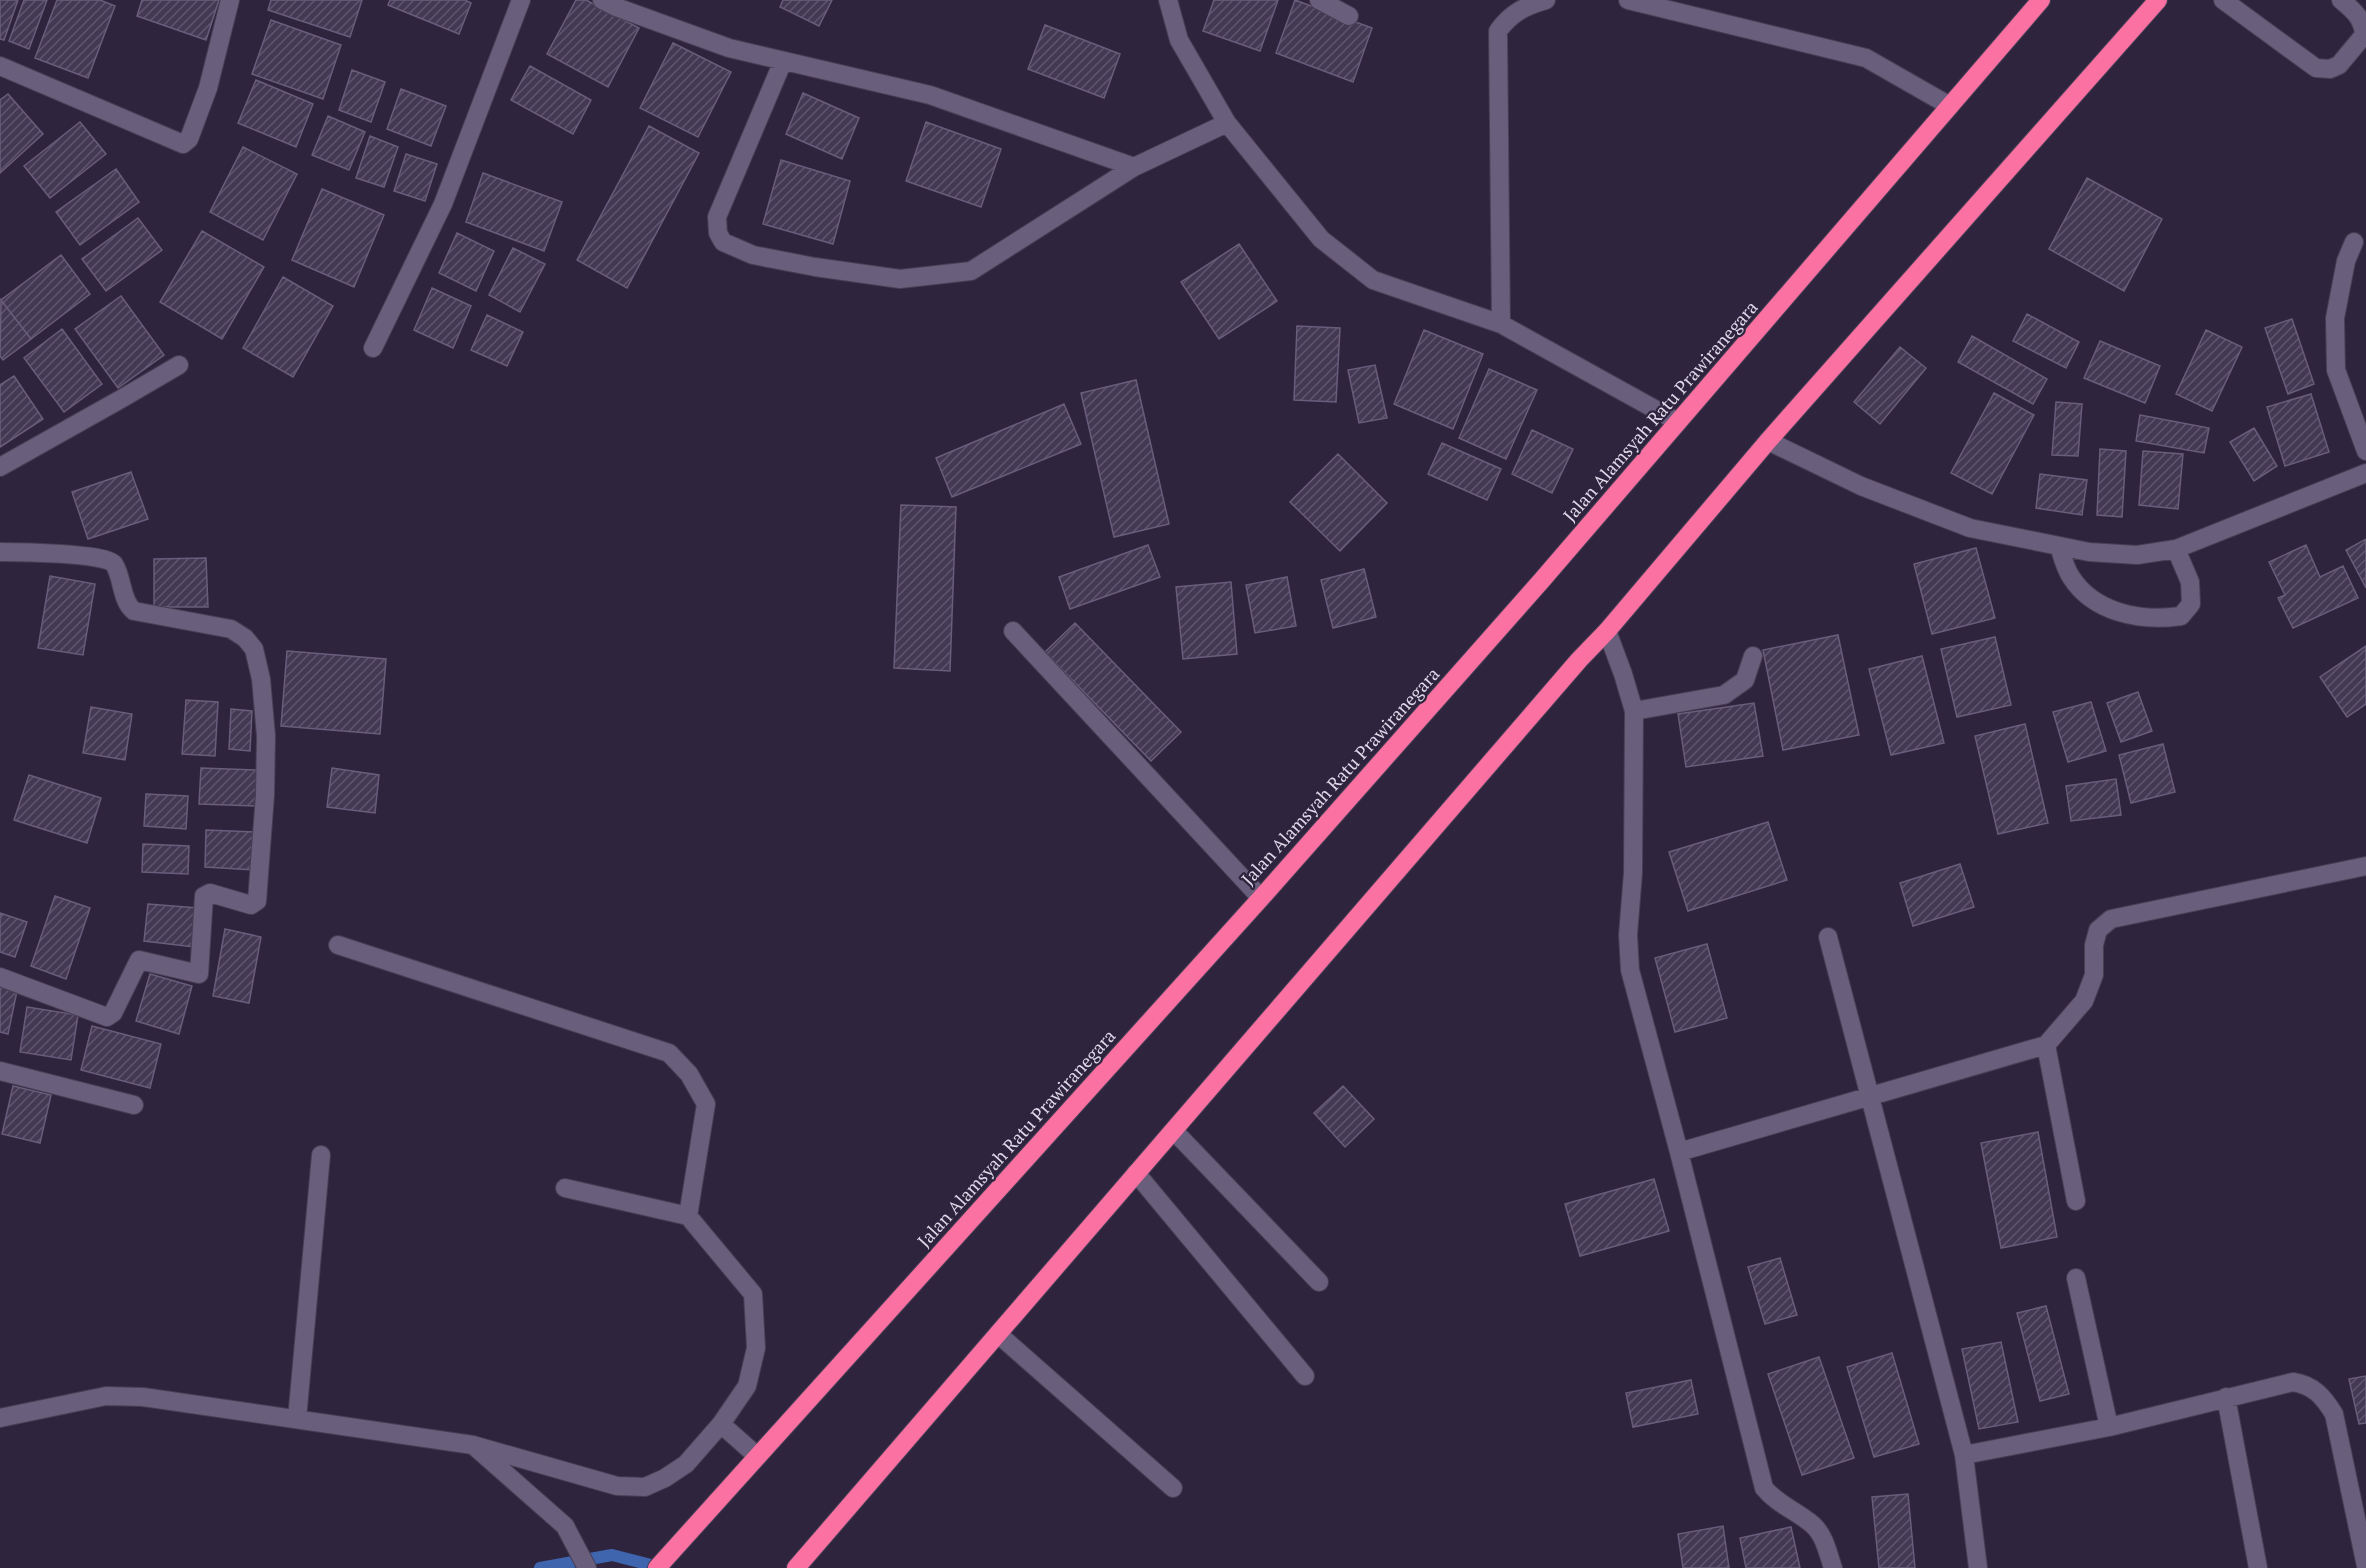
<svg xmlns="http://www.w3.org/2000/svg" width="2366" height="1568" font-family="'PT Serif',serif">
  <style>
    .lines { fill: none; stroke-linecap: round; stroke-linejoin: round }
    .stream { stroke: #3e65ae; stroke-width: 12 }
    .building { fill: url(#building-hatch); stroke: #685d7b; stroke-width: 1.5 }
    .minor-casing { stroke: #473e54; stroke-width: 20 }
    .highway-casing { stroke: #473e54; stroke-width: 20 }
    .minor { stroke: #695e7c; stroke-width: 18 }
    .highway { stroke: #fa71a2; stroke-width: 18 }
    .labels { text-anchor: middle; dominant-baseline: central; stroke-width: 4.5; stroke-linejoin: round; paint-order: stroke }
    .street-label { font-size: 18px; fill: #dfd9ea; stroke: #2f243e }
  </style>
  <defs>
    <pattern id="building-hatch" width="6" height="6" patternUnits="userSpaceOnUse" patternTransform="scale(1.5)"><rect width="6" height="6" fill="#443955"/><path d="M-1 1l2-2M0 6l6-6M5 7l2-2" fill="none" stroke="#5f556e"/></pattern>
  </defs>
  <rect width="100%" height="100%" fill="#2f243e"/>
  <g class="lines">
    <path class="stream" d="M540,1568l72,-13 51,13"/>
  </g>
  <path class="building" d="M0,0h18l-14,40 -4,-1z
    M24,0h23l-18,49 -20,-8z
    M57,0h43l15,6 -27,72 -53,-20z
    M142,0h77l-13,40 -69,-24z
    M271,0h91l-12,37 -82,-27z
    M390,0h75l6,3 -12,31 -71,-29z
    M576,0h10l53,28 -31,59 -61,-33z
    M783,0h49l-13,26 -39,-19z
    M1214,0h64l-18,51 -57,-20z
    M1295,0l77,28 -19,54 -77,-29z
    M271,20l70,25 -18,54 -71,-25z
    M1045,25l75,29 -16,44 -76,-29z
    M673,43l58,29 -33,65 -58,-29z
    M530,66l61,34 -18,34 -62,-34z
    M352,70l33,12 -14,40 -32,-12z
    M256,80l57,24 -17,43 -58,-24z
    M401,89l45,17 -15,40 -44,-17z
    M803,93l56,25 -17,41 -56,-25z
    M8,94l35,40 -43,39v-73z
    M328,116l37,16 -16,38 -37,-15z
    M80,122l26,32 -56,44 -26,-32z
    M926,122l75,27 -20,58 -75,-26z
    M649,126l50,27 -72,135 -50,-28z
    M370,136l28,11 -14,40 -28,-9z
    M243,147l54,27 -34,66 -53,-28z
    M406,154l31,10 -12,37 -31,-10z
    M781,160l69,21 -17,63 -70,-20z
    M116,169l23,33 -59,43 -24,-33z
    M483,173l79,29 -18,49 -78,-29z
    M2087,178l75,41 -38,72 -75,-42z
    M322,189l62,26 -30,72 -62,-27z
    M138,218l24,32 -56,41 -24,-32z
    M202,231l62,36 -42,72 -62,-37z
    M457,233l37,18 -18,40 -37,-18z
    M1239,244l38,57 -58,38 -38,-57z
    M513,248l32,16 -25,48 -31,-17z
    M61,255l29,39 -59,45 -30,-39z
    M283,277l50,29 -40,71 -50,-29z
    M432,288l39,18 -18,42 -39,-18z
    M121,296l43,59 -46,33 -43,-59z
    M1,300l30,39 -28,21 -3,-4z
    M2027,314l52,28 -13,26 -53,-27z
    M487,315l36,17 -16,34 -36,-16z
    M2292,319l22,65 -26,10 -23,-66z
    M1297,326l43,2 -4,74 -42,-2z
    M62,329l40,55 -38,28 -40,-54z
    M1424,330l59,24 -30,75 -59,-25z
    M2206,330l36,17 -30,64 -36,-17z
    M1972,336l75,43 -14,25 -75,-42z
    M2100,341l60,25 -15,37 -61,-25z
    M1900,347l26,21 -46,56 -26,-22z
    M1375,365l12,53 -28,5 -11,-53z
    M1489,369l48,21 -31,69 -47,-21z
    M14,376l29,43 -43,28v-62z
    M1136,380l33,144 -55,13 -33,-144z
    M1994,393l40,22 -42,79 -41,-21z
    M2311,394l18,58 -44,14 -18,-59z
    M2056,402l26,2 -4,52 -26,-1z
    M1064,404l17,40 -129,53 -16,-39z
    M2140,415l69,13 -5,25 -68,-12z
    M2254,428l23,38 -23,15 -24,-39z
    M1532,430l41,19 -21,44 -40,-19z
    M1442,443l59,26 -14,31 -59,-26z
    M2100,449l26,2 -4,66 -25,-2z
    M2143,451l40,3 -5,55 -39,-4z
    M1338,454l49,49 -47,48 -50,-49z
    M131,472l17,47 -60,20 -16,-47z
    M2040,474l47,6 -5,35 -46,-7z
    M901,505l55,2 -6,164 -56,-3z
    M2366,539v49l-20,-38z
    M1148,545l12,32 -90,32 -11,-32z
    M2306,545l14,32 23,-11 15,32 -65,30 -15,-30 7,-3 -16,-33z
    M1976,548l19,70 -63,16 -18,-70z
    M206,558l2,49h-54v-48z
    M1364,569l12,48 -43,11 -12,-48z
    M50,576l45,8 -12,71 -45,-7z
    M1287,577l9,49 -41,7 -9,-48z
    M1231,582l6,72 -54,5 -7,-72z
    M1075,623l106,109 -30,29 -106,-109z
    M1838,635l21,100 -76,15 -20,-100z
    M1995,637l16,68 -54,12 -16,-68z
    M2366,646v58l-19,13 -27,-40z
    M287,651l99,8 -6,75 -99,-8z
    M1922,656l22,87 -53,12 -22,-86z
    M2138,692l14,39 -31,11 -14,-39z
    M186,700l32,2 -3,54 -33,-2z
    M2091,702l15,49 -38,11 -15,-50z
    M1754,703l9,53 -77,11 -8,-53z
    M91,707l41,7 -7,46 -42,-7z
    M231,709l21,2 -2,40 -21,-2z
    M2025,724l23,99 -50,11 -23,-98z
    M2163,744l12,48 -44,11 -12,-48z
    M201,768l56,2 -1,36 -57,-2z
    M332,768l47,7 -4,38 -48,-6z
    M29,775l72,23 -14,45 -73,-23z
    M2116,779l5,36 -50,6 -5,-35z
    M146,794l42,2 -2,33 -42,-3z
    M1768,822l19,58 -99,31 -19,-59z
    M206,830l49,2 -1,38 -49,-3z
    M143,844l46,2 -1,28 -46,-2z
    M1960,864l14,43 -61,19 -13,-43z
    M55,896l35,12 -24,71 -35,-13z
    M148,904l50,4 -4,39 -50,-6z
    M0,913l27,9 -12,35 -15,-5z
    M225,929l36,8 -12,66 -36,-7z
    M1707,944l20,74 -52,14 -20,-74z
    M150,974l42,12 -13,48 -43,-13z
    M0,987l17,4 -9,43 -8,-2z
    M27,1007l51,8 -7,45 -51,-8z
    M92,1026l69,18 -11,44 -69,-18z
    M13,1086l38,9 -11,48 -38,-9z
    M1343,1086l31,33 -29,28 -31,-34z
    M2038,1132l19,105 -56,11 -20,-105z
    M1654,1179l15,52 -89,25 -15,-52z
    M1780,1258l17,57 -32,9 -17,-57z
    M2046,1306l23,88 -29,7 -23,-88z
    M2001,1342l17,80 -39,7 -17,-80z
    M1892,1353l27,91 -45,13 -27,-90z
    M1819,1357l35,101 -52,17 -34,-101z
    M2366,1376v47l-7,1 -10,-45z
    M1691,1380l7,34 -65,13 -7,-34z
    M1908,1494l7,74h-36l-7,-71z
    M1723,1526l6,42h-46l-5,-34z
    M1791,1527l9,41h-54l-6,-30z"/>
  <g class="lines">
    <defs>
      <path id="minor" d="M602,0l14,7 113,41 201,47 204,72
        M1168,0l11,40 48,83 94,116 52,41 128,44 177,98
        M1319,0l30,16
        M1628,0l238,58 84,48
        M2223,0l93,68 14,1 9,-4 25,-30c-1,-17 -11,-25 -23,-35
        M783,61l-66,156 1,16 5,9 30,13 62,12 85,12 71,-8 163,-104 93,-44
        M0,66l183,78 6,-5 19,-51 22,-88
        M2354,242l-8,19 -11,57 1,52 30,81
        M1501,324l-3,-293c13,-18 27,-25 48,-31
        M373,348l70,-144 78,-204
        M1768,441l93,45 109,42 119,24 48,3 39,-6 190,-76
        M0,467l121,-68 58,-34
        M2059,546c3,10 6,22 12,31 23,36 70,45 110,39l10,-12 -1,-22 -14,-33
        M0,552c18,0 106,1 114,12 9,14 7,37 20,47l97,18 14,9 9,11 7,30 5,57 -1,59 -8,106 -6,4 -41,-12 -6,3 -5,78 -60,-14 -26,53 -6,4 -107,-40
        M1013,631l248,267
        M1607,631l16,43 11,37 -1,162 -5,62 2,35 49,182 85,336c14,17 33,23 49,37 12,11 15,29 20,43
        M1634,711l90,-16 21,-15 8,-24
        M1828,937l136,518 145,-28 184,-45c20,3 30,14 41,32l32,152
        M338,945l331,108 20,21 17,30 -18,112 65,78 3,54 -9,38 -26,38 -35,40 -21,14 -20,9 -28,-1 -144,-41
        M2046,1045l30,156
        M0,1071l134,34
        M1174,1131l145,151
        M1679,1152l367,-107 38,-44 10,-26v-30l4,-15 13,-11 255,-53
        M1136,1173l169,203
        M565,1188l123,28
        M2076,1278l33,149
        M998,1334l175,154
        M2226,1397l32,171
        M0,1418l106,-22 37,1 330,48 92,81 22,42
        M297,1419l24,-264
        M721,1424l36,32
        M1964,1455l14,113"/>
      <path id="highway" d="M657,1568l604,-670 281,-318 499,-580
        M796,1568l783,-908 28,-29 161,-190 390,-441"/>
    </defs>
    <use href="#minor" class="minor-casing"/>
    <use href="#highway" class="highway-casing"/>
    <use href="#minor" class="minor"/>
    <use href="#highway" class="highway"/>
  </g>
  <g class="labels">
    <g class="street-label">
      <text transform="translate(1660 411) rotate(-49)">Jalan Alamsyah Ratu Prawiranegara</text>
      <text transform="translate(1340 776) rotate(-48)">Jalan Alamsyah Ratu Prawiranegara</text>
      <text transform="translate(1016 1138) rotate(-48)">Jalan Alamsyah Ratu Prawiranegara</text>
    </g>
  </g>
</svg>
